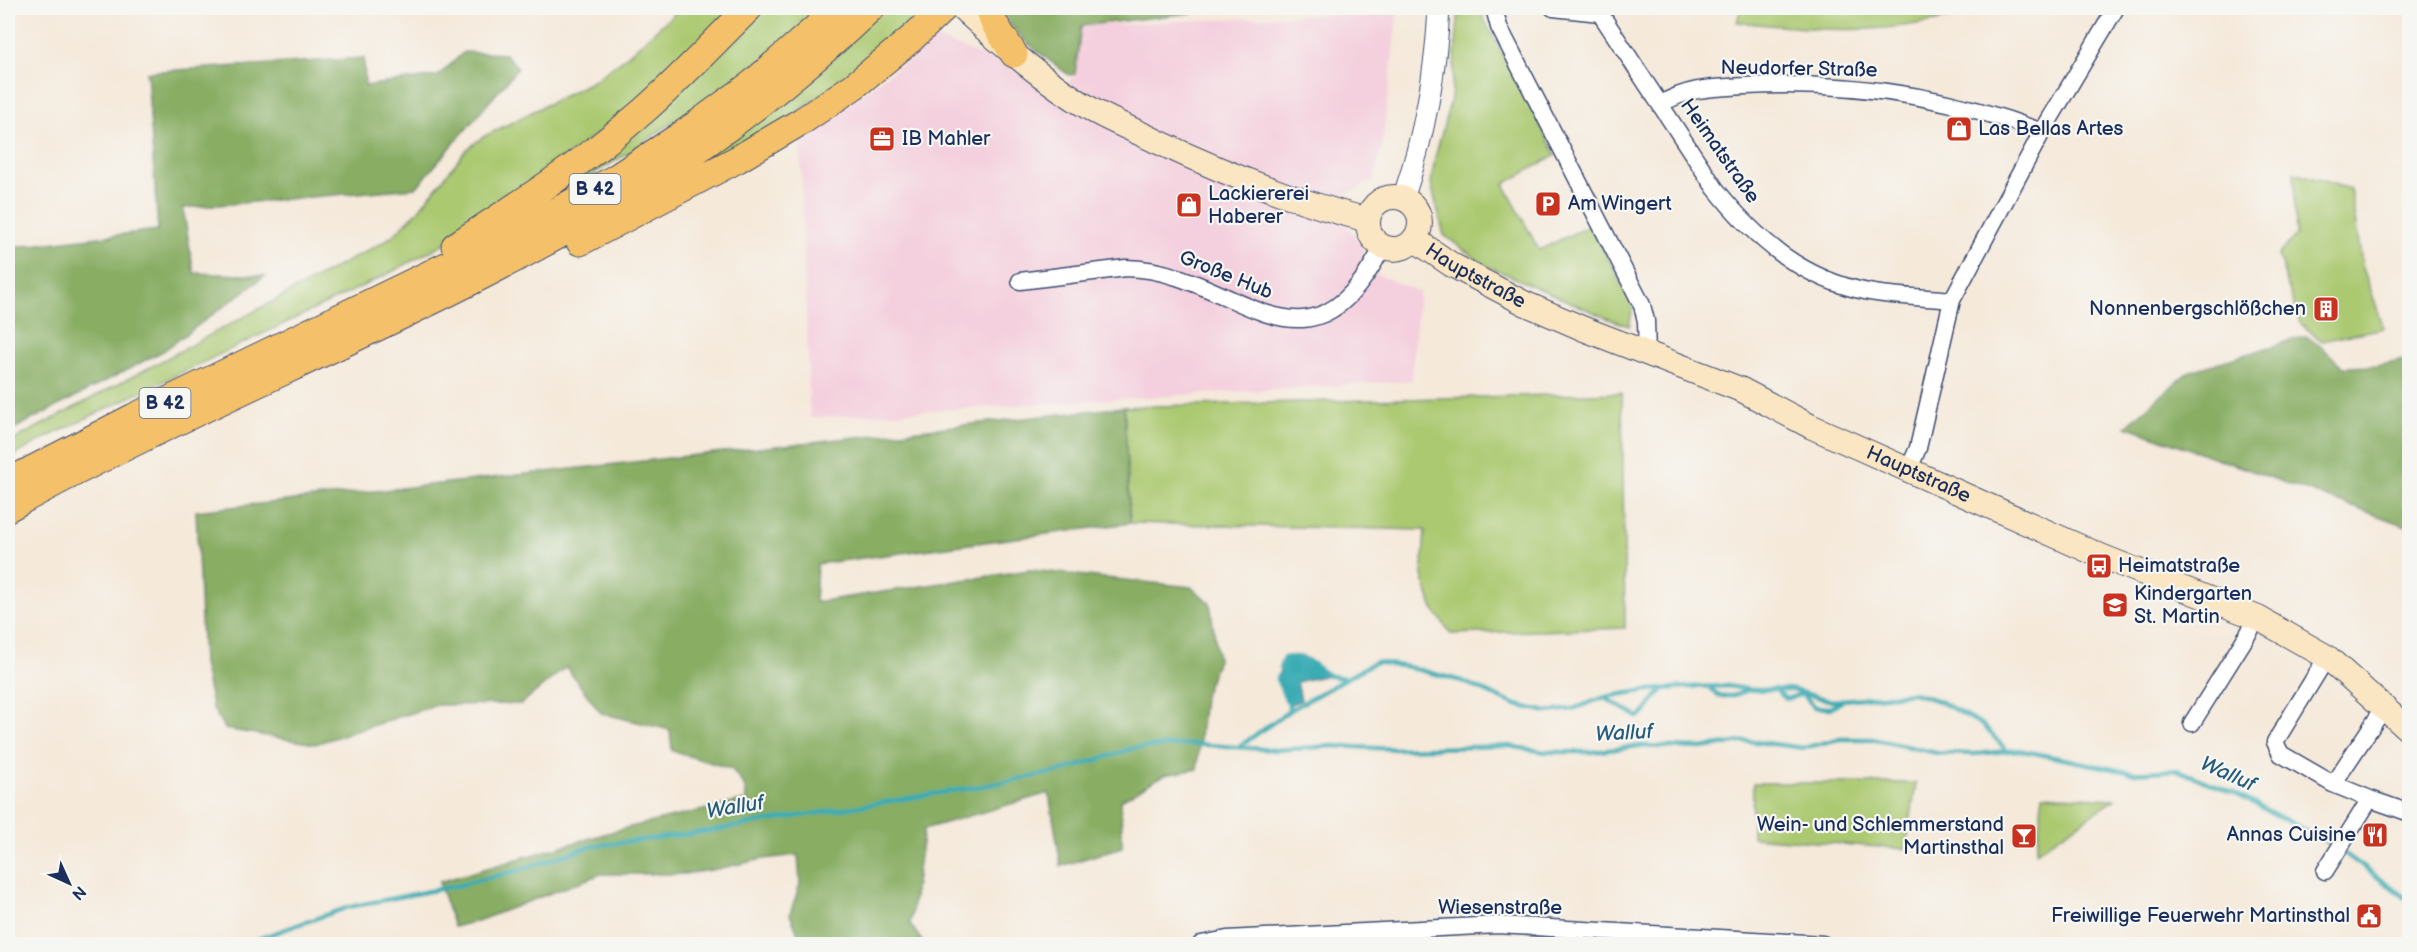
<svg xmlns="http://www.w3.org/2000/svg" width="2417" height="952" font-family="'Balsamiq Sans',sans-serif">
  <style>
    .built { fill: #f4cfdd }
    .green { fill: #abc971; stroke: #637c68; stroke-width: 1.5 }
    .forest { fill: #88ad63; stroke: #526e60; stroke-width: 1.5 }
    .water { fill: #3bacb4; stroke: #2b6e89; stroke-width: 1.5 }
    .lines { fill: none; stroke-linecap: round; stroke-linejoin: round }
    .stream { stroke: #3bacb4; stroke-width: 4.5 }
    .minor-casing { stroke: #3c4b71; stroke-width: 19 }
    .tertiary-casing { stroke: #3c4b71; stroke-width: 23 }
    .secondary-casing { stroke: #3c4b71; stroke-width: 26 }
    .trunk-casing { stroke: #3c4b71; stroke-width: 29 }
    .minor { stroke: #fff; stroke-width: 16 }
    .tertiary { stroke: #fff; stroke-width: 21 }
    .secondary { stroke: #fbe6c3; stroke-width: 24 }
    .trunk { stroke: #f4c16a; stroke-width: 27 }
    .labels { text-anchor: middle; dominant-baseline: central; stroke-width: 4.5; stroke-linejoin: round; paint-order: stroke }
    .shield { fill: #f6f6f2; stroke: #5d6b8a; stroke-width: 1.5 }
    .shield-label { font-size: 18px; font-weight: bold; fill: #1b2f5e }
    .street-label { font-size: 20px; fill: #1b2f5e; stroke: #f6f6f2 }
    .poi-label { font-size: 20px; fill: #1b2f5e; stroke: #f6f6f2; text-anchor: start }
    .water-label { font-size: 21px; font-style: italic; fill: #265b7c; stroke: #f6f6f2 }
  </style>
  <rect width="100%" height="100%" fill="#f6f6f2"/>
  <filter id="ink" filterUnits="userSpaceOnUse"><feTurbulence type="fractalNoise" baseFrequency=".0167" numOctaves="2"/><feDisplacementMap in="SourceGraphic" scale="12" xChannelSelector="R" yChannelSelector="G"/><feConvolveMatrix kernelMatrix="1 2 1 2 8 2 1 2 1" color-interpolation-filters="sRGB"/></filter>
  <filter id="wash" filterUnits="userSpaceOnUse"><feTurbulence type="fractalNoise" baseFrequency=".008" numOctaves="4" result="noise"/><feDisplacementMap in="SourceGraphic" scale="24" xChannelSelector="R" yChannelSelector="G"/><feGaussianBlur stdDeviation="1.35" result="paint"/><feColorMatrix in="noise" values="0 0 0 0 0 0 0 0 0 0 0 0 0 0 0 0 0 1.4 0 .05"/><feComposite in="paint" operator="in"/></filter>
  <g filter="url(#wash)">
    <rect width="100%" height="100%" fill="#f5e9da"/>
    <path class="built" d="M1398,11l-16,134 -8,35 -29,15 -12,-1 -6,21 15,5 16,19 6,10 -2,19 57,24 -8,89 -601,37 -10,-277 136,-103 70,27 49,35 20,-26 6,-48z"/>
    <path class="green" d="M681,8h54l-99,97 -178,131 -70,38 -341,163 -39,22v-16l372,-199 14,-9 23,-23 49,-62 17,-13 110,-56 29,-21z
      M756,8h65l-62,54 -129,90 -86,51z
      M882,8h49l-41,36 -103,75 -141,73z
      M1459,8h19l78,147 -52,29 35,66 52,-25 42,82 -4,19 -20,-7 -124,-54 -41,-30 -13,-51 4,-26 16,-59z
      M1741,8h256c-41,9 -84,19 -127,21 -44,2 -89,-3 -133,-7z
      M2294,172l56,17 13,79 21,60 -62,13 -22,-18 -22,-68 18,-20z
      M1622,393l3,235 -174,6 -19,-27 -10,-32 3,-45 -295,-7 -6,-116z
      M1753,783h163l-10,66 -154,-12z
      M2043,795l72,4 -79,53z"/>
    <path class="forest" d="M1001,8h229l-149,18 -6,48 -6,1c-22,-16 -59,-41 -68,-67z
      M464,52l41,2 13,14 -102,120 -233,20 11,65 71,3 -102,75 -155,81v-184l150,-18 -11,-158 217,-14 1,28 73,-10z
      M2306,336l17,12 20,19 34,-1 32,-7v168l-283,-101 62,-54z
      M1124,407l6,116 -313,41 -2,38 215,-32 161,17 19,16 8,57 -14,36 -7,73 -33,6 -43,25 1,47 -61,19 -12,-73 -125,36 -14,95 14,20h-122l-12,-30 10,-30 -2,-29 -35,4 -51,11 -28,4h-83l-121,46 -26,7 -15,-45 179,-52 128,-30 -1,-13 -13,-18 -60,-18 -2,-21 -69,-17 -35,-46 -45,37 -85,1 -121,39 -90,-15 -12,-20 -10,-45 -7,-153z"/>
    <path class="water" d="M1297,656l12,4 18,15 -30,7 4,18 -12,5 -12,-26 7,-21z"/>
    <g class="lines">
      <path class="stream" d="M1280,668l4,-10c24,-4 24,4 41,15 5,4 13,4 20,5
        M1278,676l-1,3 12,26v6
        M1710,687l8,9h14l17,-6
        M1775,689l11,10 17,-5 11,13 16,1 11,-6
        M1605,698l33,19c13,-6 13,-19 24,-26
        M1240,746l49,-35 86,-49 33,5 54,14 54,24 31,7 26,-3 32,-12 43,-7 40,-3 40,-1 23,4 38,-1 43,12 81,-8 26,8 44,24 24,26
        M243,944l106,-37 111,-22 56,-14 76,-25 98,-12 304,-50 68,-13 72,-23 61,-4 81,6 57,-4 64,3 112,-3 36,6h47l48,-6 61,2 47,-7 56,7 34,-9h34l65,14 37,1 45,-4 114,23 44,-3 57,23 99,52 77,56"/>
    </g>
  </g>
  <g filter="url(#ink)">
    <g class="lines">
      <defs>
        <path id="minor" d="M1494,8l5,19 143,278 4,16 1,34
          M1553,8l47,5 115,175c40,51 88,92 154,104 27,5 56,5 83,8
          M1661,104c28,-17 52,-16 84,-18 102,-5 202,9 297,46
          M1020,281l106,-13c109,1 180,128 257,-22
          M1908,471l10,-23 34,-148 90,-168 74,-124
          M2327,657l-52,85 6,12 52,30
          M2192,723l66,-105
          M2370,799l-37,-15 51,-76
          M2325,871l45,-72 40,14
          M1201,944l26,-5 271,-14 325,19"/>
        <path id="tertiary" d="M1403,199c21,-63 33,-125 36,-191"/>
        <g id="secondary">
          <path d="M962,8c41,38 84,75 132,103 20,11 42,20 62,30 68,32 139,61 212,79"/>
          <circle cx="1394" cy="223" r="26"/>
          <path id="s1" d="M1414,239l38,26 72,38 60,26 158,61 68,36 293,131 155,61 69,39 83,74"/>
        </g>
        <path id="trunk" d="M989,8l5,15 20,31
          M580,242l158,-83 64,-38 52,-35 57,-47 33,-31
          M455,246c64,-41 128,-83 186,-133 38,-33 72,-70 108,-105
          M8,482l126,-65 411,-199 72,-41 69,-45 67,-49 86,-75
          M8,508c204,-113 425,-194 625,-316 86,-53 165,-115 238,-184"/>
      </defs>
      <use href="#minor" class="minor-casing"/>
      <use href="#tertiary" class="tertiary-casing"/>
      <use href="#secondary" class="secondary-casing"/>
      <use href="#trunk" class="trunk-casing"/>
      <use href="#minor" class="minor"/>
      <use href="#tertiary" class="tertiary"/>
      <use href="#secondary" class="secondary"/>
      <use href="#trunk" class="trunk"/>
    </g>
  </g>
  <defs>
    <symbol id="shop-square" viewBox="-11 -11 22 22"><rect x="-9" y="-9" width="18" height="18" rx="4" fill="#c8321e" stroke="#f6f6f2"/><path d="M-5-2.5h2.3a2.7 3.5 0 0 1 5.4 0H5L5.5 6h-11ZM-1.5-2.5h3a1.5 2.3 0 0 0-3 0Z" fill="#fff"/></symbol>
    <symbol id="office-square" viewBox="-11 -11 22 22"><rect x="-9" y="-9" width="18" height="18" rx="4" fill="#c8321e" stroke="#f6f6f2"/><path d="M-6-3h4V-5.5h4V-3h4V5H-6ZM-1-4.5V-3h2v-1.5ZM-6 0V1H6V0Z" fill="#fff"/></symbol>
    <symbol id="parking-square" viewBox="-11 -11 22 22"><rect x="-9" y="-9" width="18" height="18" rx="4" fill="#c8321e" stroke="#f6f6f2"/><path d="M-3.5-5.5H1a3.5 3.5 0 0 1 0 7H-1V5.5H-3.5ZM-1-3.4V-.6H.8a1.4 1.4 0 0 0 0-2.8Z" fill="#fff"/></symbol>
    <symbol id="building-square" viewBox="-11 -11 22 22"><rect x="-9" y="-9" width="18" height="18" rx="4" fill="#c8321e" stroke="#f6f6f2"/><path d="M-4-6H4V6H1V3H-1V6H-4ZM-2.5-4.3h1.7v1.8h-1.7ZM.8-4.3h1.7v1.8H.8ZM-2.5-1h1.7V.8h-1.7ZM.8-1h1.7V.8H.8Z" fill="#fff"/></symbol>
    <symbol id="bus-square" viewBox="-11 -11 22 22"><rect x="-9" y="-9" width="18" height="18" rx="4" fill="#c8321e" stroke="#f6f6f2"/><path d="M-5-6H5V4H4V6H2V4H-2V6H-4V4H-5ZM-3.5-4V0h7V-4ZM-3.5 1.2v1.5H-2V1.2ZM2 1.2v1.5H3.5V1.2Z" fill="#fff"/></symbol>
    <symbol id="school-square" viewBox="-11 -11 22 22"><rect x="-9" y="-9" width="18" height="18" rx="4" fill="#c8321e" stroke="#f6f6f2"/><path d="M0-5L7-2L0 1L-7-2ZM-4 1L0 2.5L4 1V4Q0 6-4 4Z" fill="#fff"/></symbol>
    <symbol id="restaurant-square" viewBox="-11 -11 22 22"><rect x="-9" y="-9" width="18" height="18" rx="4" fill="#c8321e" stroke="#f6f6f2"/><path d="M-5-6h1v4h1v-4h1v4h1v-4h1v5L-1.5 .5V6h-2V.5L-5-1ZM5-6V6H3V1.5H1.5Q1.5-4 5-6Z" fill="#fff"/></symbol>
    <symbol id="bar-square" viewBox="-11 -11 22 22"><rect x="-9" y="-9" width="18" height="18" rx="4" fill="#c8321e" stroke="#f6f6f2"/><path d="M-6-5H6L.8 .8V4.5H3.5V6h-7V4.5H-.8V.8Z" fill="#fff"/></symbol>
    <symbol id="civic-square" viewBox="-11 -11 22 22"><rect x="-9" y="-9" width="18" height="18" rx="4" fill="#c8321e" stroke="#f6f6f2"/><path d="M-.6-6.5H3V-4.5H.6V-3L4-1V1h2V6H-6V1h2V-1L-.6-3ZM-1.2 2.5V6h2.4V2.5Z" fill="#fff"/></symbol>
  </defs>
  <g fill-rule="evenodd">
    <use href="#shop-square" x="1944" y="114" width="30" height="30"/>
    <use href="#office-square" x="867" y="124" width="30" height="30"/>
    <use href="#parking-square" x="1533" y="189" width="30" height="30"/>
    <use href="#shop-square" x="1174" y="190" width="30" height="30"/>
    <use href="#building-square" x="2311" y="294" width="30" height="30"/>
    <use href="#bus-square" x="2084" y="551" width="30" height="30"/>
    <use href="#school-square" x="2100" y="590" width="30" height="30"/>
    <use href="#restaurant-square" x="2360" y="820" width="30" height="30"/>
    <use href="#bar-square" x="2009" y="821" width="30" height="30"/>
    <use href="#civic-square" x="2354" y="901" width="30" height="30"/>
  </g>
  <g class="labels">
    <g class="shield">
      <rect x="569.5" y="174" width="51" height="30" rx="4.5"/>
      <rect x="139.5" y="388" width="51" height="30" rx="4.5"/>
    </g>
    <g class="shield-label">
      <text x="595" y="189">B 42</text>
      <text x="165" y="403">B 42</text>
    </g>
    <g class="street-label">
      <text transform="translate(1799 69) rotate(1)">Neudorfer Straße</text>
      <text transform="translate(1720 151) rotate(55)">Heimatstraße</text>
      <text transform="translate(1226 275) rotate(22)">Große Hub</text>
      <text stroke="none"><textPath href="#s1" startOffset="72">Hauptstraße</textPath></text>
      <text stroke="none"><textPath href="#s1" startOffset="558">Hauptstraße</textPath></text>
      <text x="1500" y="908">Wiesenstraße</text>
    </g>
    <g class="poi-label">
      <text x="1978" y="129">Las Bellas Artes</text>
      <text x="902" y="139">IB Mahler</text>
      <text x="1208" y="194">Lackiererei<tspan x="1208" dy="23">Haberer</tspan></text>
      <text x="1568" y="204">Am Wingert</text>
      <text x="2306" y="309" text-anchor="end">Nonnenbergschlößchen</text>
      <text x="2118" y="566">Heimatstraße</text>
      <text x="2134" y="594">Kindergarten<tspan x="2134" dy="23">St. Martin</tspan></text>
      <text x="2004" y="825" text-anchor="end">Wein- und Schlemmerstand<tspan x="2004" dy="23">Martinsthal</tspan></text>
      <text x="2356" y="835" text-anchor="end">Annas Cuisine</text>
      <text x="2350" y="916" text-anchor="end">Freiwillige Feuerwehr Martinsthal</text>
    </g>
    <g class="water-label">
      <text transform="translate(1624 733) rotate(-3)">Walluf</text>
      <text transform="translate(2228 774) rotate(24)">Walluf</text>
      <text transform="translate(735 807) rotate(-9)">Walluf</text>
    </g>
  </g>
  <rect width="2417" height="952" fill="none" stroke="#f6f6f2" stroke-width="30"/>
  <g transform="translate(69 883) rotate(135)" stroke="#f6f6f2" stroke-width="4.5" paint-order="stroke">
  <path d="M0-4.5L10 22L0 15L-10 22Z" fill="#1b2f5e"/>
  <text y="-9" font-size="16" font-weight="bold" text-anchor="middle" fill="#1b2f5e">N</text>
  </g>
</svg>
